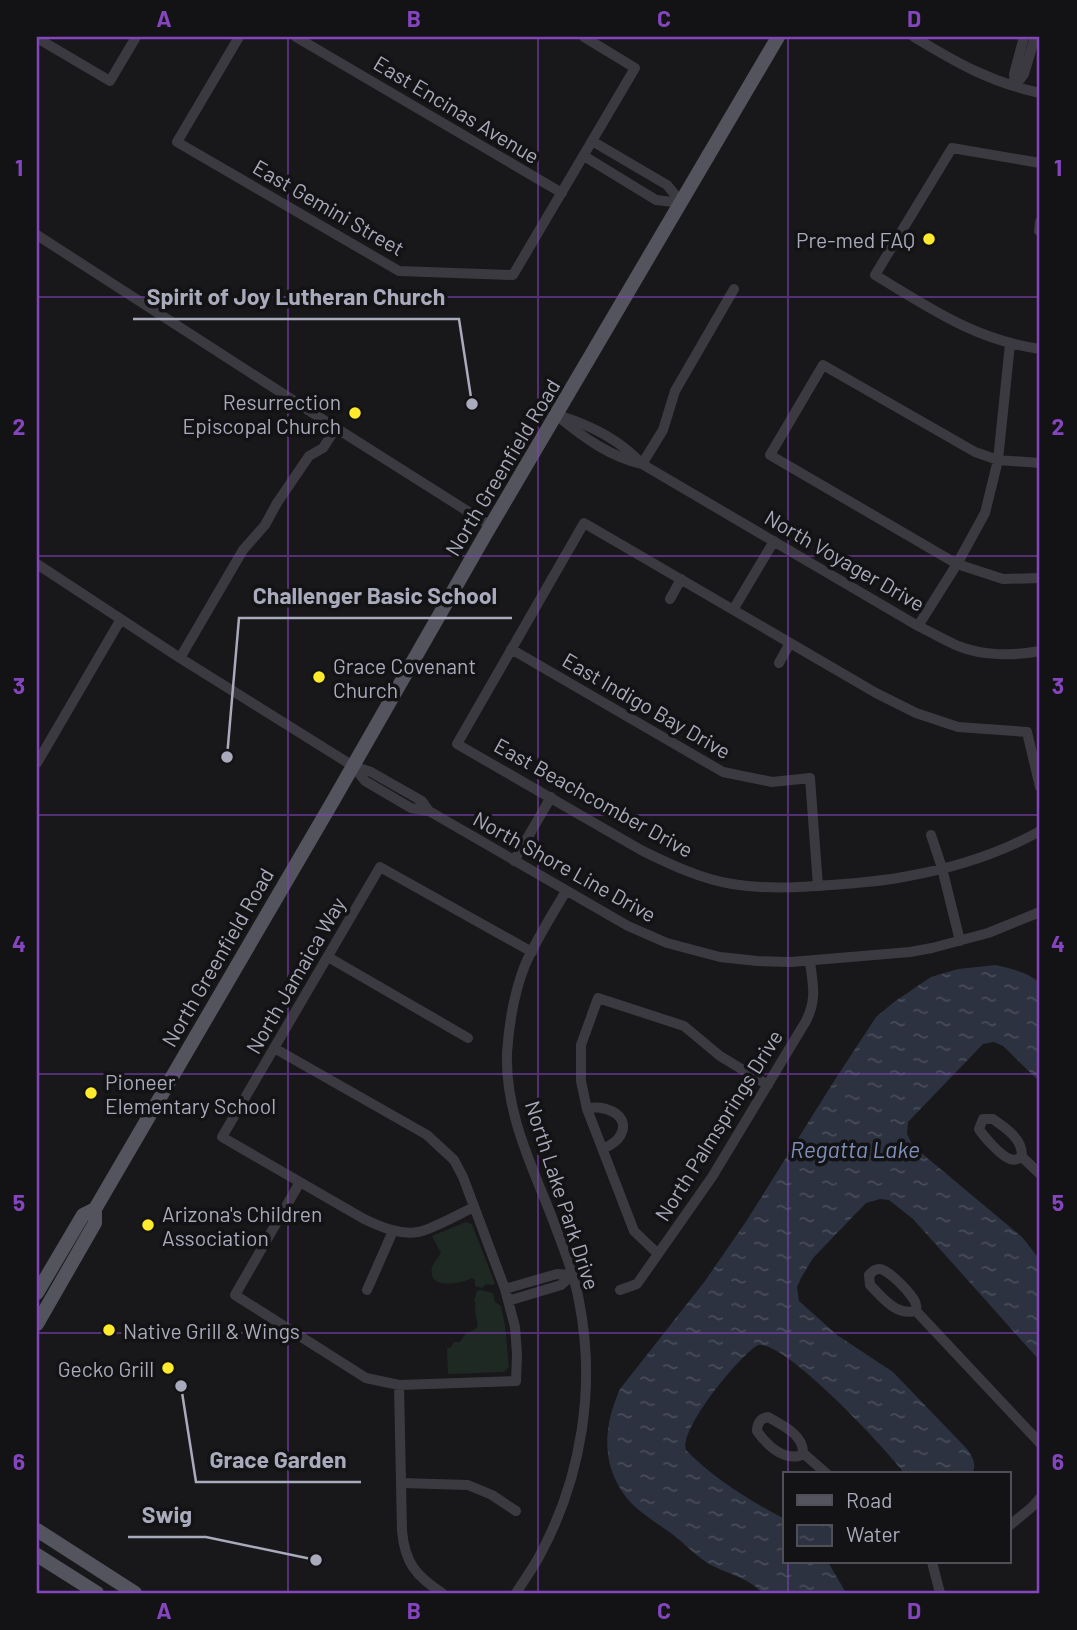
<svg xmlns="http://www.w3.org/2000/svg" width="1077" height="1630" font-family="Barlow,sans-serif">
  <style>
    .park { fill: #1f2923 }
    .water { fill: url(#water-ripples) }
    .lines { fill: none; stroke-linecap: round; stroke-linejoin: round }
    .minor { stroke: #3b3a41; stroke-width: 10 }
    .major { stroke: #54545f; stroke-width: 14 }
    .grid { fill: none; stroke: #8445be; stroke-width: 2; stroke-opacity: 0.55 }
    .poi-dot { fill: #ffeb2b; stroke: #131315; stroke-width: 2.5 }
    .labels { text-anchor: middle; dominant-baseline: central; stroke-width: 7; stroke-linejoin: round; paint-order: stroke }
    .street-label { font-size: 21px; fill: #a9aabb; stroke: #131315 }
    .poi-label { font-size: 21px; fill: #a9aabb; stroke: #131315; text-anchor: start }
    .water-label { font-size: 23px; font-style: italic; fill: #7e8fb8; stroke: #131315 }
    .leader { fill: none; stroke: #a9aabb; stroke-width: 2.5 }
    .callout-dot { fill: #a9aabb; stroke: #131315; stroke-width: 2.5 }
    .callout-label { font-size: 23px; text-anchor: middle; font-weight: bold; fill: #a9aabb; stroke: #131315; stroke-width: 7; stroke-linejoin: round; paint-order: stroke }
    .neatline { fill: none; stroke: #8445be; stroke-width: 2.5 }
    .grid-label { font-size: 23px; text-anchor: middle; font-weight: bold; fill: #8445be }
  </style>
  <defs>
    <pattern id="water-ripples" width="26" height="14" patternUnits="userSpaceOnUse" patternTransform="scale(1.75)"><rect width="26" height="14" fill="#2c323f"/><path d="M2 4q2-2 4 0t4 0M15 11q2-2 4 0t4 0" fill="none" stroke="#484d59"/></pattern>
  </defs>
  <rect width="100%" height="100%" fill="#18181a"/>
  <path class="park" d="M466,1222l5,2 2,3 22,57 -3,1 -6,-1 -4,4 -7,-2v-6l-3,-2c-11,6 -45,12 -40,-10 1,-5 7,-11 9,-15l-9,-17z
    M480,1290l13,3 2,9 6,4 4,19 4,42 -5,5 -56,2 -1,-25 4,-2 3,-5h6l6,-9c17,-6 11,-7 9,-22 0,-4 1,-8 -1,-11l2,-4v-4z"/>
  <path class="water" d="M996,965c16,4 31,7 44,18v99l-37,-36 -9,-4 -11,2 -75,78 -1,12 6,12 109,91 18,23v101l-127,-142 -24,-19 -9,-1 -14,4 -53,55 -12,20 -4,9 2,14 38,34 56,37 75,78c5,8 9,15 4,24h-67c-18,-24 -120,-134 -147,-129 -19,11 -79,84 -72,105 27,28 64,51 99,69v43h43l18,31h-84c-14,-17 -38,-19 -56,-31 -12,-8 -22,-19 -34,-28 -15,-11 -34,-22 -46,-37 -26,-34 -22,-72 -6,-108l85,-108 42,-61 89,-142 40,-61 18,-15 37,-25 27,-8z"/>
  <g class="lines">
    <path class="minor" d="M239,37l-62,105 222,129 114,4 122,-207 -51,-31
      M296,37l266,156
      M914,37c43,26 76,45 126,56
      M37,38l73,43 26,-44
      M1015,86l9,-12 11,-37
      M1015,86l-1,-12 10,-37
      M592,141l75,44 15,18
      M584,156l72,44 26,3
      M1040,163l-88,-15 -77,127c55,33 100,65 165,74
      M1039,231l1,-9
      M37,235l299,193 155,98
      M557,415c31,9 63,25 85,49l276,162c13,6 26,14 40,20 25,10 56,10 82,5
      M560,418c24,20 51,39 82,46
      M1040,463l-42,-3 -23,-8 -152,-87 -53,90 187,109 46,15 37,-1
      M642,464l21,-34 12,-39 59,-102
      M37,564l143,94 173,108 18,6 51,29 7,10
      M670,599l11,-20
      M733,610l41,-69
      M918,626l39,-62 28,-51 13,-53 12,-116
      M511,649l212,123 49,10 38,-4 8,108
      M180,658l63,-108 22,-25 12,-22 32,-47 14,-8 13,-20
      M779,663l11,-20
      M37,763l84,-144
      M353,766l12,15 46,27 18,3 199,115 39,17 53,14 37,4 34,1 119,-10 22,-4 56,-15 52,-21
      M1040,787l-13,-55 -69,-5 -42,-14 -40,-20 -292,-170 -127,221 184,106c29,14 59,29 91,34 37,6 75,3 112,0 20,-2 40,-3 59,-7 47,-8 96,-23 137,-46
      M931,835l11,33 18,73
      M514,861l37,-64
      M328,957l140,81
      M274,1048l153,87 27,25 9,17 42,112 10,38 2,27 -1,27 -117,4 -33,-7 -131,-83 65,-113
      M587,1109c15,-6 46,6 33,27 -3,6 -11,10 -17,13
      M1022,1157c-5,2 -6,4 -12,2 -9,-3 -26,-22 -31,-30l4,-10h10c13,9 30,20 29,38l18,17
      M474,1207c-13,6 -43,23 -56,25 -19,3 -37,-5 -54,-13l-142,-82 158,-270 152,85
      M658,1254l-24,-23 -47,-122 -6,-28v-36l17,-47 86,28 36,30 48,29
      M505,1289l52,-15 15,1
      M367,1290l26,-59
      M620,1290l17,-6 75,-107 94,-156c11,-22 7,-36 4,-59
      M508,1301l53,-16 11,-10
      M916,1311c-20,5 -33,-13 -46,-26l-1,-10c3,-3 5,-6 10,-6 8,-1 36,27 37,36 1,2 0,4 0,6l124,132
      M399,1385l3,146c3,32 14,45 40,62
      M803,1453l-4,3c-17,3 -32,-11 -42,-25 0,-7 3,-13 11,-14 14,8 36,18 35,36l24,21
      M402,1483l66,2 24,10 24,16
      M1009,1526l23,-19 8,-9
      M932,1562l8,31
      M516,1593c8,-13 18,-26 25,-40 41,-77 55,-167 38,-252 -5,-28 -16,-54 -26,-81 -21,-54 -48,-107 -46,-167 2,-30 7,-60 18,-88 11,-25 27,-50 41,-74"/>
    <path class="major" d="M37,1293l46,-78 12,-6
      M37,1324l58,-101v-14l238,-408 151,-264 294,-500
      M37,1530l98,63
      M37,1555l60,38"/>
  </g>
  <path class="grid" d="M288,37v1556M538,37v1556M788,37v1437M37,297h1003M37,556h1003M37,815h1003M37,1074h1003M37,1333h1003M788,1562v31"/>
  <g class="poi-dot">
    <circle cx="929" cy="239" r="7"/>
    <circle cx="355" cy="413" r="7"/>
    <circle cx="319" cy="677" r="7"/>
    <circle cx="91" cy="1093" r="7"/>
    <circle cx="148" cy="1225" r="7"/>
    <circle cx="109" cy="1330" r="7"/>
    <circle cx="168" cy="1368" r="7"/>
  </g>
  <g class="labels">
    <g class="street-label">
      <text transform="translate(457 109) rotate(31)">East Encinas Avenue</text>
      <text transform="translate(329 207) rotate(30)">East Gemini Street</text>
      <text transform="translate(502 467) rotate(-59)">North Greenfield Road</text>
      <text transform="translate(845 560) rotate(30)">North Voyager Drive</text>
      <text transform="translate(647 705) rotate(30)">East Indigo Bay Drive</text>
      <text transform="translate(594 797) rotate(29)">East Beachcomber Drive</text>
      <text transform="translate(565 866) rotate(29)">North Shore Line Drive</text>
      <text transform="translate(217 957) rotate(-60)">North Greenfield Road</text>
      <text transform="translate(295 975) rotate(-60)">North Jamaica Way</text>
      <text transform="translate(718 1125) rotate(-58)">North Palmsprings Drive</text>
      <text transform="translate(563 1195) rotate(72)">North Lake Park Drive</text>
    </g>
    <g class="poi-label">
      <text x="915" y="239" text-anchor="end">Pre-med FAQ</text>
      <text x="341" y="401" text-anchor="end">Resurrection<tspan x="341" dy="24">Episcopal Church</tspan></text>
      <text x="333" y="665">Grace Covenant<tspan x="333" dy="24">Church</tspan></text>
      <text x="105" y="1081">Pioneer<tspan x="105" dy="24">Elementary School</tspan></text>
      <text x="162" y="1213">Arizona's Children<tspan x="162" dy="24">Association</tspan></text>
      <text x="123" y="1330">Native Grill &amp; Wings</text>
      <text x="154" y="1368" text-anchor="end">Gecko Grill</text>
    </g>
    <g class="water-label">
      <text x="855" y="1149">Regatta Lake</text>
    </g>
  </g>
  <path class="leader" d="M472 404L459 319H133M227 757L239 618H512M181 1386L196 1482H361M316 1560L206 1537H128"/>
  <g class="callout-dot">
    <circle cx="472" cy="404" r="7"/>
    <circle cx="227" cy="757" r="7"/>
    <circle cx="181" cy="1386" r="7"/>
    <circle cx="316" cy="1560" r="7"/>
  </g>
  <g class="callout-label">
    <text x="296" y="305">Spirit of Joy Lutheran Church</text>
    <text x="375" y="604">Challenger Basic School</text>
    <text x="278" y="1468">Grace Garden</text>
    <text x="167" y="1523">Swig</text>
  </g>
  <rect width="1077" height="1630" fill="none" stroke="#131315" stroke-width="77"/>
  <rect x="783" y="1472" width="228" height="91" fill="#131315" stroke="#4f4f57" stroke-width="2"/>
  <rect x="797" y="1495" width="35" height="10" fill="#54545f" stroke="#4f4f57" stroke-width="2"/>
  <text x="846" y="1508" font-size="21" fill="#a9aabb">Road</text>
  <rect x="797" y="1525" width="35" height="21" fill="url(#water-ripples)" stroke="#4f4f57" stroke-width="2"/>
  <text x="846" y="1542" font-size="21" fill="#a9aabb">Water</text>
  <rect x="38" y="38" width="1000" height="1554" class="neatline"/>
  <g class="grid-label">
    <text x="164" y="27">A</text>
    <text x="414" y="27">B</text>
    <text x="664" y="27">C</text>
    <text x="914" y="27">D</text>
    <text x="19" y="176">1</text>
    <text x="1058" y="176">1</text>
    <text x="19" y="435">2</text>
    <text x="1058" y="435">2</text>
    <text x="19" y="694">3</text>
    <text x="1058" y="694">3</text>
    <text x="19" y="952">4</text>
    <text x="1058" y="952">4</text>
    <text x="19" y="1211">5</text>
    <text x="1058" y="1211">5</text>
    <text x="19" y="1470">6</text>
    <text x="1058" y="1470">6</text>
    <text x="164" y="1619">A</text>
    <text x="414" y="1619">B</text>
    <text x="664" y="1619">C</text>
    <text x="914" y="1619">D</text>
  </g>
</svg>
